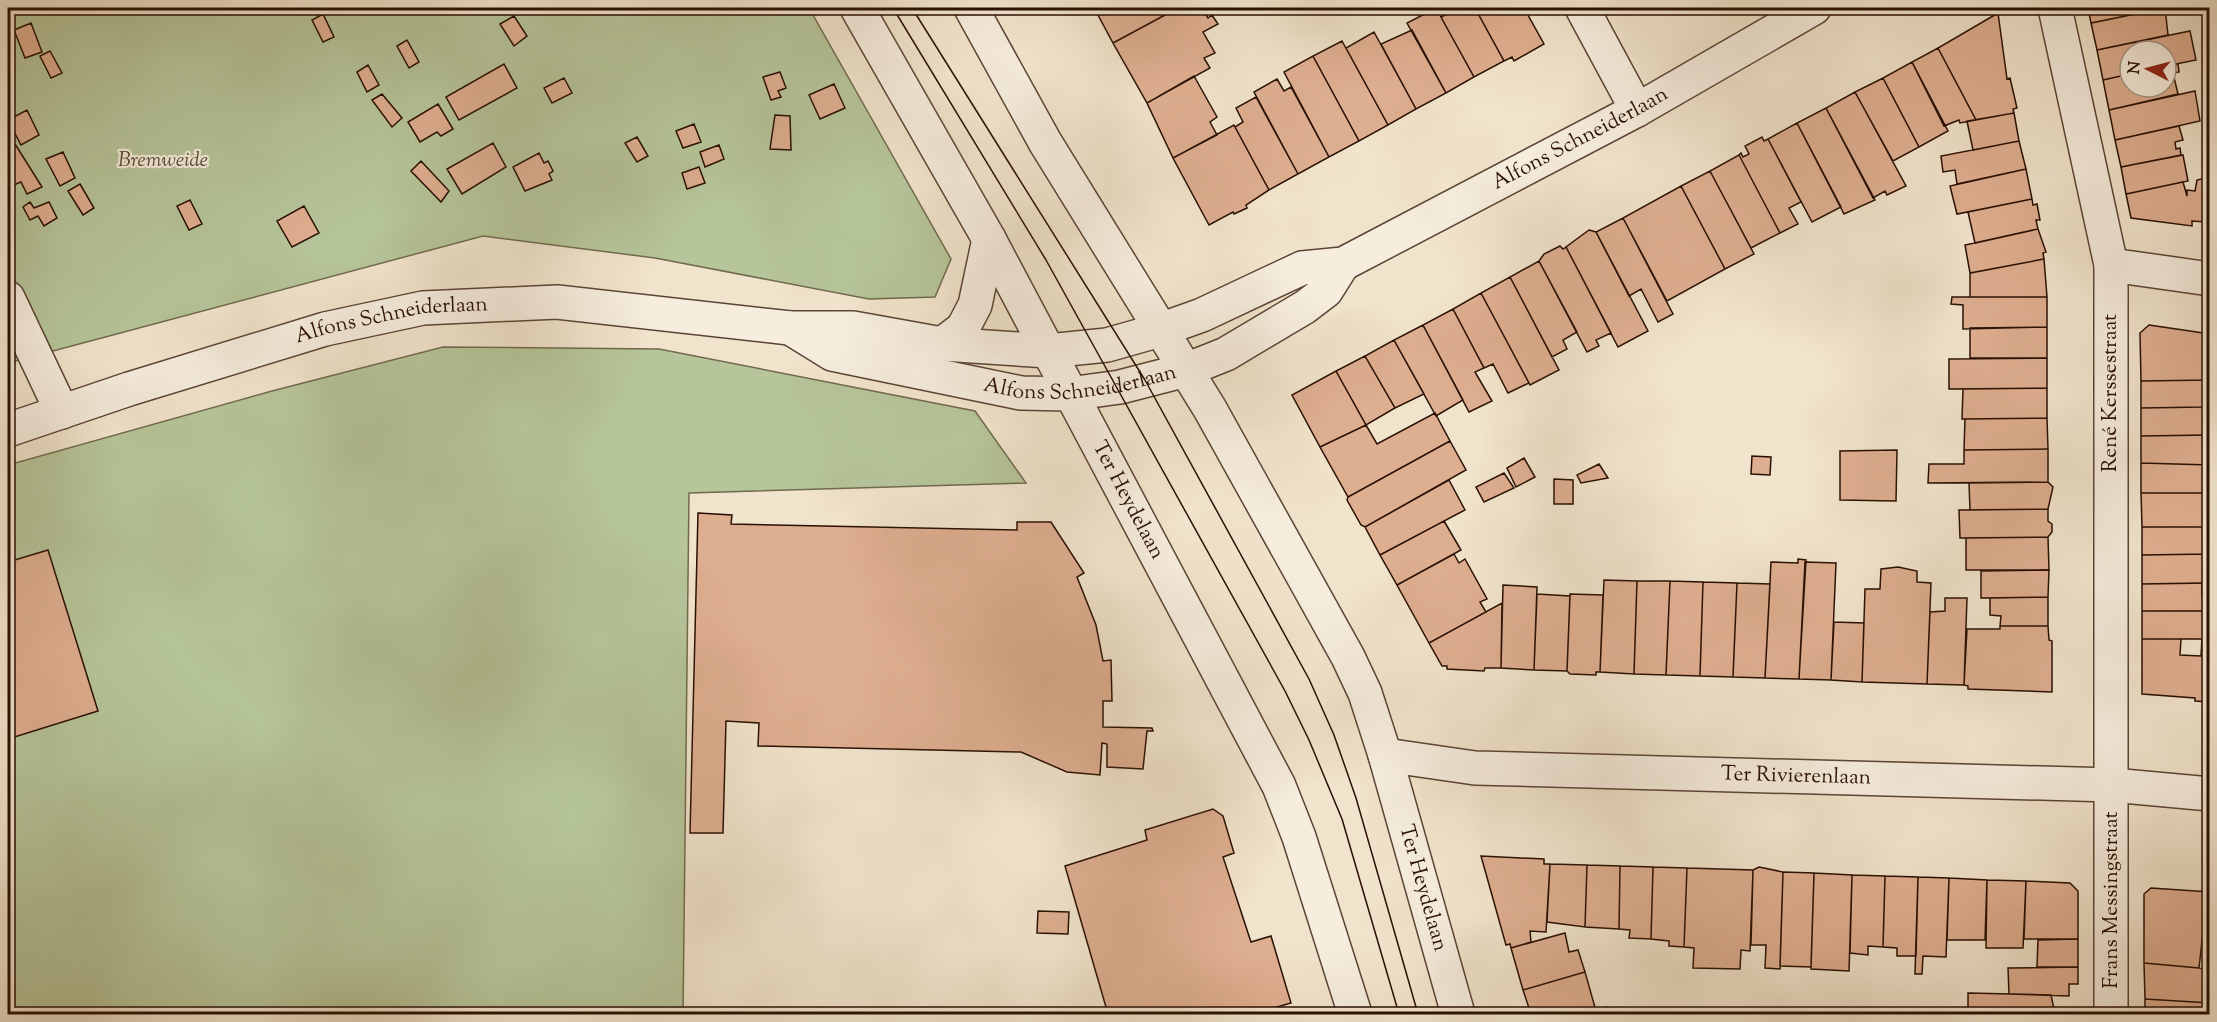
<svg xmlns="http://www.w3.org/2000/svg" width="2217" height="1022" font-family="'Sorts Mill Goudy',serif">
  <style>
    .green { fill: #b6c59a; stroke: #706a4e; stroke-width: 1.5 }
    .building { fill: #deae90; stroke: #290f03; stroke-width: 1.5 }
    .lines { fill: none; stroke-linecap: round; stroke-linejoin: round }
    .minor-casing { stroke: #5b4435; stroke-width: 36 }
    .minor { stroke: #f6edde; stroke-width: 33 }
    .tram { stroke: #290f03; stroke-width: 1.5 }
    .labels { text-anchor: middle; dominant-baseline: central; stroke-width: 4.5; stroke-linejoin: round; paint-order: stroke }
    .street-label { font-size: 21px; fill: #290f03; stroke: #f6edde }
    .park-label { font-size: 21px; font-style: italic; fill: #5a4f38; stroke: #f6edde }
  </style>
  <rect width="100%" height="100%" fill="#f1e4cc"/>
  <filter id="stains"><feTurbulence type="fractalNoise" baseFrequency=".00333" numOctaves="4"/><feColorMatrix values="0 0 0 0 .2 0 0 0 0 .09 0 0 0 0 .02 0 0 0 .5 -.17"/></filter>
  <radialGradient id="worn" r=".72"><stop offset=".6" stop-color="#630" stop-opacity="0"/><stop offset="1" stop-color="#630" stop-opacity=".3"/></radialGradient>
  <path class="green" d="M8,8h801l142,251 -16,38 -66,2 -214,-41 -172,-22 -475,127z
    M443,347l216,2 316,62 51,72 -337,10 -6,521h-675v-549l264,-74z"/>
  <path class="building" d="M1094,8h17l-13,7z
    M1111,8h67l-65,35 -15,-28z
    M1178,8h24l6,10 4,-3 6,9 -15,8 12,21 -11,5 6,10 -63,35 -34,-60z
    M1436,8l38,69 -28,16 -39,-70z
    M1459,8h16l29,53 -30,16 -33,-60z
    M1475,8h49l20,36 -30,17 -2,-4 -8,4z
    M2088,8h66l1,2 -64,13z
    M2165,8l3,27 -71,15 -6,-27z
    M1998,13l9,66 3,-1 7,30 -4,1 1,4 -38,7 -38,-72z
    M323,14l11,23 -11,5 -11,-22z
    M514,16l13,20 -13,10 -14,-22z
    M31,23l11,29 -17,6 -11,-28z
    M1412,30l34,63 -30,16 -35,-65z
    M2190,31l6,29 -30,6v-15h-36v23l-27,6 -6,-30z
    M1374,32l42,77 -28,16 -42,-77z
    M407,40l12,22 -10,6 -12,-22z
    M1342,41l46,84 -29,16 -46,-85z
    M1938,48l38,72 -16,3 -1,-3 -15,6 -32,-64z
    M50,51l12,22 -11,5 -11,-22z
    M1313,56l46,85 -30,16 -45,-85z
    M1912,62l36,69 -29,16 -36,-69z
    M504,64l13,24 -58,32 -13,-23z
    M2178,64l1,8 -6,1 5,21 -69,16 -6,-30 27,-6v13h36v-21z
    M368,65l11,20 -12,7 -10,-20z
    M780,72l6,16 -8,3 3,6 -10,3 -8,-23z
    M1194,76l23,41 -7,5 7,13 -44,23 -26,-55z
    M564,78l8,15 -20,10 -8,-15z
    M1883,78l36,69 -26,14 -38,-69z
    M1277,79l7,12 7,-4 38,70 -31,17 -44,-82z
    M834,84l11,24 -25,11 -11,-24z
    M2195,91l5,30 -85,19 -6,-30z
    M1855,92l51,94 -19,9 -2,-4 -12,7 -47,-90z
    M382,94l20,24 -10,9 -20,-27z
    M1256,97l42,77 -29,16 -34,-63 8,-5 -7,-14z
    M438,104l15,25 -12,7 -4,-4 -17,10 -12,-20z
    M1826,108l49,92 -31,14 -47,-91z
    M27,110l12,25 -18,10 -13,-25z
    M2014,113l5,28 -46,9 -6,-29z
    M775,115l15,1 1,34 -21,-1z
    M1797,123l44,84 -29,15 -44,-83z
    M694,124l7,18 -18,6 -7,-17z
    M1234,125l35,65 -23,15 1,3 -13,6 -1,-2 -24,13 -36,-67z
    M2179,126l4,14 -8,2 1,7 4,-1 1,7 -60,12 -6,-27z
    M637,137l11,19 -11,6 -12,-19z
    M1762,137l2,4 4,-2 33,63 -12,6 9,16 -18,9 -41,-78 2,-2 2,4 6,-3 -4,-8z
    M2019,141l7,28 -69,15 -2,-14 -12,2 -2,-16z
    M493,143l13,24 -44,27 -15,-25z
    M15,144l27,43 -15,7 -6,-12 -10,4 -3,-7v-32z
    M719,145l5,14 -19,8 -5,-15z
    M63,152l12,26 -15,8 -14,-27z
    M539,153l5,10 4,-2 5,10 -4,3 3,6 -27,11 -12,-24z
    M1739,155l41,78 -29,15 -41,-77z
    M2183,155l5,26 -62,13 -5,-27z
    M421,161l28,30 -8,11 -30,-31z
    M699,167l6,16 -18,6 -5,-16z
    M2026,169l6,30 -75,15 -7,-28z
    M1710,171l44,83 -29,15 -44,-83z
    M2210,177l-4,45 -14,-1v5l-61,-8 -5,-24 57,-12 4,14v-6l8,1 2,-11z
    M80,184l14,24 -11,7 -15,-24z
    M1681,186l44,83 -58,32 -44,-83z
    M2210,193v30l-4,-1z
    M2032,199l1,6 4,-1 3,16h-4l2,9 -63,14 -7,-31z
    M190,200l12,24 -13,6 -12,-24z
    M30,202l4,6 15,-6 8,16 -13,8 -6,-10 -8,4 -7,-13z
    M304,206l15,27 -27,14 -15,-26z
    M1623,218l50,96 -15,8 -17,-33 -12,7 -33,-64z
    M2038,229l8,23 -3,1 1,6 -74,14 -5,-28z
    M1589,230l7,2 52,99 -30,16 -52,-100z
    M1560,246l3,3 3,-2 45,86 -15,7 3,6 -12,6 -48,-91 5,-7z
    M2044,259l3,38h-77v-24z
    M1539,261l38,71 -14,8 4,9 -15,8 -42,-80z
    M1510,277l49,93 -29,15 -49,-92z
    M1481,293l48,90 -21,10 -15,-29 -9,4 -31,-59z
    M1952,297h95v30l-84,2v-24l-12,-1z
    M1453,309l31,59 -9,4 17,29 -23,11 -46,-87z
    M1423,325l40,75 -27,16 -42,-76z
    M2149,325l61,9v46l-69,1 -1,-48z
    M2047,327v31h-77v-30z
    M1394,340l30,54 -29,14 -30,-52z
    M1365,356l30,52 -29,17 -30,-54z
    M2047,358v30l-98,1v-30z
    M1336,371l30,54 -46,22 -28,-52z
    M2210,380v13h-7l1,14 -63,1v-27z
    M2047,388v30l-85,1 1,-30z
    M2204,407h6v28l-69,1v-28z
    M1435,413l15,28 -102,56 -28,-50 46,-22 11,19z
    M2047,418l1,31 -84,1 1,-31z
    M2205,435v12l5,2v16l-69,-2v-27z
    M1450,441l16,29 -101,57 -4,-2 -14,-25 1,-3z
    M2048,449v33l-120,1 1,-19h35v-14z
    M1897,450l-1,51 -56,-1v-49z
    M1752,456l19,1 -1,18 -19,-1z
    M1524,458l11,19 -19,10 -9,-19z
    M2141,463l69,2 -1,28h-68z
    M1599,464l9,14 -27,5 -4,-8z
    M1504,473l10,15 -30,14 -8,-15z
    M1554,479l19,1v24h-19z
    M1449,480l16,30 -85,45 -15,-28z
    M2048,482l5,5 -5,22 -78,1 -1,-27z
    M2141,493h69v34h-68z
    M2048,509v12l4,3v8l-4,5 -88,1 -1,-28z
    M698,513l34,2 -1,9 286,6v-8h34l33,51 -7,4 19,48 7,36 8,-1 1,41h-9v26l49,1 1,3h-6l-4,38 -36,-2v-23l-5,-1 -2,32 -33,-3 -46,-20 -263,-6 1,-23 -33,-2 -3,112h-33z
    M1444,521l17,29 -64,35 -17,-30z
    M2142,527h68v27l-68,1z
    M2048,537l1,33h-83v-32z
    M48,550l50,161 -90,28v-177z
    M1454,554l5,9 6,-4 22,40 -7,3 6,10 -57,31 -32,-58z
    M2210,554v29l-68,1v-29z
    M1798,559l8,1 -7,119 -34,-1 6,-116 27,1z
    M1805,562l31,1 -5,117 -32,-1z
    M1898,567l19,4v11l14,1 -4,101 -65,-2 3,-93h15l1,-20z
    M2049,570l-1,27 -67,1v-27z
    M1604,580l33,1 -3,93 -34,-2z
    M1637,581h33l-4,94 -32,-1z
    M1670,581l33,1 -3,94 -34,-1z
    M1703,582l34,1 -4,94 -33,-1z
    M1737,583l33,1 -5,94 -32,-1z
    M2202,583v13l8,2v13h-68v-27z
    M1503,585l34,2 -3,83 -33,-2z
    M1537,594l33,2 -3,75 -33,-1z
    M1570,594l33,1 -3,77h-4v3l-26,-1 -3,-3z
    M2048,597v29h-48l1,-10 -11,-1v-17z
    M1945,598h22l-3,87 -37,-1 3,-72 15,-1z
    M1502,603l-1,65h-16l-1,3 -37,-2v-3h-5l-13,-23z
    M2142,611h68v11h-6v3l6,1v13h-68z
    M1834,622l30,1 -2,59 -31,-2z
    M2000,626h48l1,14 3,1v51l-84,-3v-3l-4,-1 3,-56h33z
    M2142,639h39l-1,16 21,1 1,-17h8v63l-15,-1v-3l-53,-4z
    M1213,809l10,7 11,37 -11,4 28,85 20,-6 20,67 -39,11h-144l-43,-148 82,-26 -2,-10z
    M1481,856l63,3v5h6l-4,68 -16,-1 1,11 -20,6 -1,-4 -4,1z
    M1550,864l37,1 -2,62 -38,-5z
    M1587,865l33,1 -1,63 -34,-2z
    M1620,866l33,1 -2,72 -22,-1 1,-8 -11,-1z
    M1653,867l34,1 -3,79 -15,-1v-5l-18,-2z
    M1759,867l24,5 -3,97 -15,-1 1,-23h-15l2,-75z
    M1687,868l66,2 -3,81 -9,-1 -1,19 -47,-1 1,-20 -10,-1z
    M1783,872l31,1 -3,94 -31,-1z
    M1814,873l38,2 -3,96 -38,-2z
    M1852,875l33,1 -2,71 -15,-1v9l-18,-2z
    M1885,876l33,1 -2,79h-19v-8l-14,-1z
    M1918,877l31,1 -3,79 -23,-1 -1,18h-7z
    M1949,878l38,2 -2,60h-38z
    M1987,880l39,1 -3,67h-37z
    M2026,881l44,2 8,8v48h-54z
    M2151,888l59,4v41l-7,-1 -4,36 -55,-5v-69z
    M1038,911l31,1 -1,22 -31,-1z
    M1565,933l4,19 9,-2 7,22 -62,18 -12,-42z
    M2078,939v28h-41l1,-27z
    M2144,963l66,6v34l-65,-4z
    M2078,967v17h-9v12l-60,-2 -1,-26z
    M1585,972l11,39 -12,3h-53l-8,-24z
    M1968,993l83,2 4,19h-87z
    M2145,999l65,4v11h-65z
    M1607,1007l2,7h-25l12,-3z"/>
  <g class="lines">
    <defs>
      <g id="minor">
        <path id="s1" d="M857,8l132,231 290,547 20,51 56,177"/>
        <path id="s2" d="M971,8l74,134 165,267 138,248 17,36 20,62 73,259"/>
        <path d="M1582,8l55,102"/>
        <path d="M2055,8l56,257v749"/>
        <path d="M2111,265l99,14"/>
        <path d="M8,298l54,114"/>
        <path id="s3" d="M790,328l42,26 189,39 48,1 51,-7 66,-17 40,-16 79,-47 21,-16 17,-27"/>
        <path d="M942,344l21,-16 12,-23 14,-66"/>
        <path id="s4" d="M8,430l121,-41 196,-60 98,-21 134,-6 233,26h63l89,16 106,7 59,-6 53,-15 42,-15 100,-47 41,-4 294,-154 177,-102"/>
        <path id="s5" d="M1385,755l90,13 637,17 98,9"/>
      </g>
    </defs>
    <use href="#minor" class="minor-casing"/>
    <use href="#minor" class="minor"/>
    <path class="tram" d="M893,8l153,252 239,431 24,49 33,79 57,195
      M912,8l233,372 164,299 25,56 22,63 62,216"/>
  </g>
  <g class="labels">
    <g class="street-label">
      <text stroke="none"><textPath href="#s4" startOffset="1640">Alfons Schneiderlaan</textPath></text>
      <text stroke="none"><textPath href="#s4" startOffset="400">Alfons Schneiderlaan</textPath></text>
      <text stroke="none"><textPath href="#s3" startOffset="302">Alfons Schneiderlaan</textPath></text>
      <text transform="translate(2111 393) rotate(-90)">René Kerssestraat</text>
      <text stroke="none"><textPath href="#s1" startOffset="562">Ter Heydelaan</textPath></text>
      <text stroke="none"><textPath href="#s5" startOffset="412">Ter Rivierenlaan</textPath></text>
      <text stroke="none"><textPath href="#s2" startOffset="994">Ter Heydelaan</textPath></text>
      <text transform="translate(2112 900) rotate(-90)">Frans Messingstraat</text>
    </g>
    <g class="park-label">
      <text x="163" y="161">Bremweide</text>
    </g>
  </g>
  <rect width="2217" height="1022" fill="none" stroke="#f1e4cc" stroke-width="30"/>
  <rect x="9" y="9" width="2199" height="1004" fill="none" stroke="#290f03" stroke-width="3"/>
  <rect x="15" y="15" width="2187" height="992" fill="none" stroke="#290f03" stroke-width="1.5"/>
  <g transform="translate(2148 69) rotate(276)"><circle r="28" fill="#f6edde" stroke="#a49486" stroke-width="1.5"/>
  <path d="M0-4.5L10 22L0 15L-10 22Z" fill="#8f2418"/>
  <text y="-9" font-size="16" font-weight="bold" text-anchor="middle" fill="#290f03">N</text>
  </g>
  <rect width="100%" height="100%" filter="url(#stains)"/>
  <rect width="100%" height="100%" fill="url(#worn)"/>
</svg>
